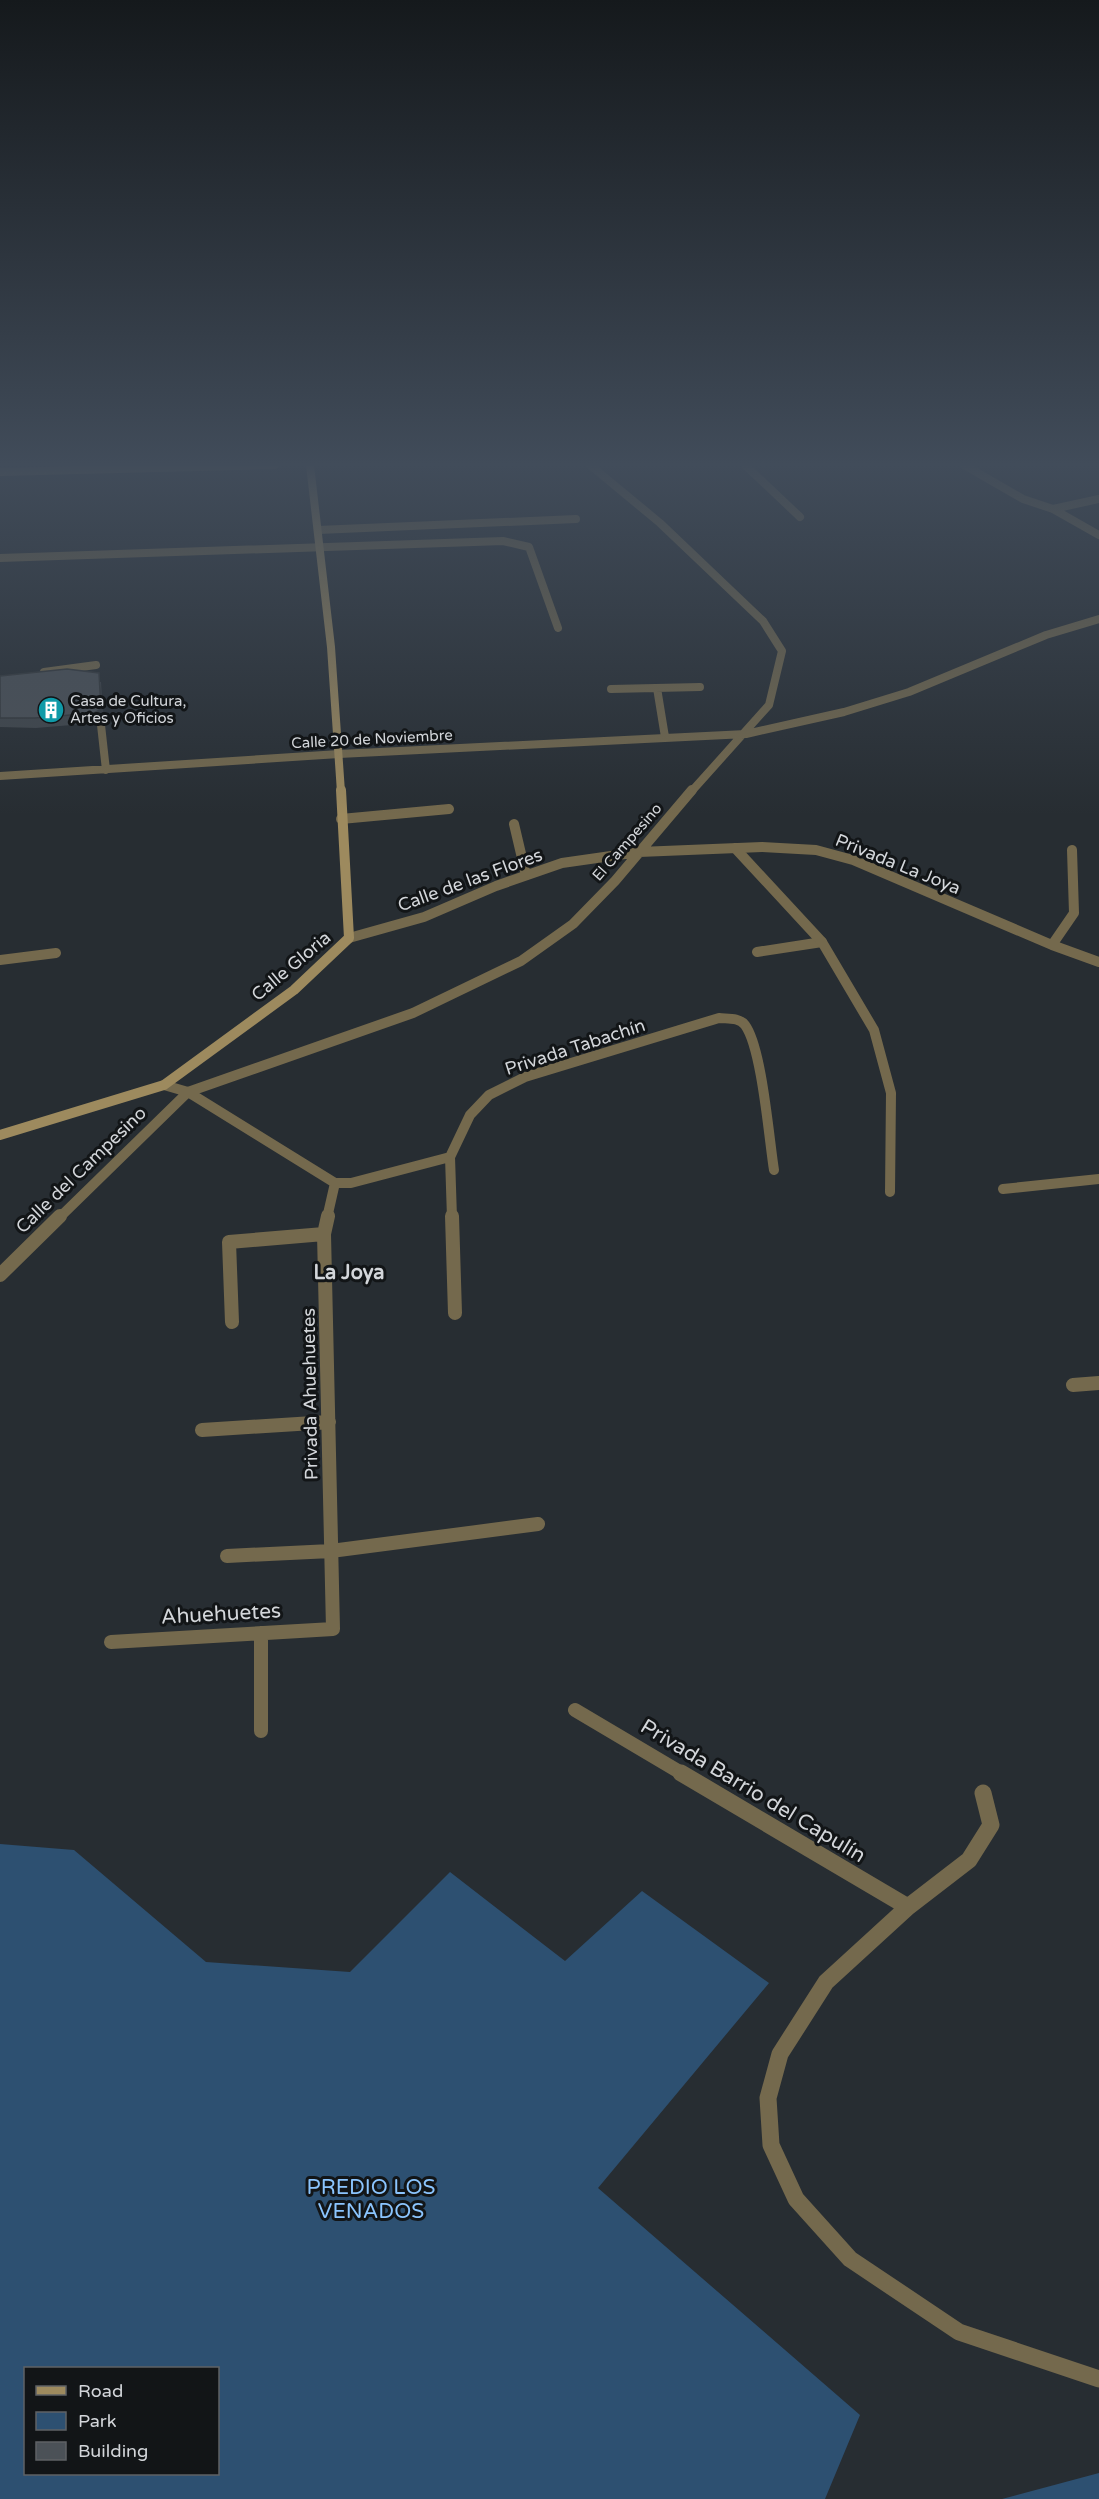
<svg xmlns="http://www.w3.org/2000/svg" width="1099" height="2499" font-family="'Varela Round',sans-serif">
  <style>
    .green { fill: #2d5071; fill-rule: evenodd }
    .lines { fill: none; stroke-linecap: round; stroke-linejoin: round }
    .lane { stroke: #74694d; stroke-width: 10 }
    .street-far3 { stroke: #74694d; stroke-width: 8 }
    .street-far2 { stroke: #74694d; stroke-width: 10 }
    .street-far1 { stroke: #74694d; stroke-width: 14 }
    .street { stroke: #74694d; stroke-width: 17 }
    .secondary-far1 { stroke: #9d8a5e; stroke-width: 8 }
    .secondary { stroke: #9d8a5e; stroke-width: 10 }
    .wall { fill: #40464b }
    .shaded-wall { fill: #34393d }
    .building { fill: #4b5157; stroke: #34393d; stroke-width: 1.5 }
    .labels { text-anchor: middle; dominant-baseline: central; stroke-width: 6; stroke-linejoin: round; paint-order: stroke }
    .far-poi-label { font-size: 15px; fill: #d3d6da; stroke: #121517; text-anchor: start }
    .far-street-label { font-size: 15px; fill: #d3d6da; stroke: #121517 }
    .street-label { font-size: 18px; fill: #d3d6da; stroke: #121517 }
    .neighbourhood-label { font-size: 20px; font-weight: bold; fill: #d3d6da; stroke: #121517 }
    .near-street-label { font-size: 21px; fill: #d3d6da; stroke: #121517 }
    .near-park-label { font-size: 21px; fill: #8bc5fe; stroke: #121517 }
  </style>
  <rect width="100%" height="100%" fill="#272d32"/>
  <path class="green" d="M0,1844l74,6 132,112 144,10 100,-100 115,89 77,-70 127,92 -171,205 262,227 -35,84h-825zM218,2368v106h-192v-106z
    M1099,2473v26h-97z"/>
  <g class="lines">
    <path class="lane" d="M341,819l108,-10
      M514,824l12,51
      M757,952l65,-10"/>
    <path class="street-far3" d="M590,465l70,58 103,98 19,30 -13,54 -78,87
      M745,465l55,52
      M964,465l59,34 30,10 46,26
      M1053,509l46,-10
      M318,530l258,-11
      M0,558l503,-17 26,6 29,81
      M44,672l52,-7
      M657,688l8,49
      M611,689l89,-2
      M101,725l5,45
      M0,776l339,-22 407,-20 98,-22 65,-20 137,-57 53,-16"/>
    <path class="street-far2" d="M735,848l87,94 52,88 17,63 -1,99
      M349,938l75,-21 72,-31 66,-23 77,-11 123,-5 54,3 37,10 199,85 47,17
      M1052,945l22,-32 -2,-63
      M0,960l56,-7
      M164,1085l24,7 147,91
      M450,1157l2,61
      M335,1183h16l99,-26 20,-42 19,-20 36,-18 194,-59c8,1 20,-1 26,7 17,23 24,114 29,145
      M1003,1189l96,-10
      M59,1218l129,-126 225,-79 108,-52 52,-37 42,-43 77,-91
      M327,1218l8,-35"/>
    <path class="street-far1" d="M452,1216l3,97
      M0,1275l60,-59
      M232,1322l-3,-80 95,-8
      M1073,1385l26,-2
      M202,1430l127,-8
      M227,1556l104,-5 207,-27
      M261,1633v98
      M111,1642l222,-13 -9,-395 4,-18
      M575,1710l108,64"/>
    <path class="street" d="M681,1773l227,134
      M983,1793l8,32 -22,35 -61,47 -82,75 -46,72 -12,44 3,47 25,54 54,60 109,73 140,47"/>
    <path class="secondary-far1" d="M310,465l21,182 10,145
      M0,472l275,-7"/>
    <path class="secondary" d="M0,1135l164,-50 130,-95 55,-52 -8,-148"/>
  </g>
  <path class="wall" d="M0,676l101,6 2,37 -8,4 -59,5 -36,-1z"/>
  <path class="shaded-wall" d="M99,673l4,46 -8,4 -1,-10z"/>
  <path class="building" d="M67,669l32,4 2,36 -7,4 -59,5h-35v-42z"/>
  <linearGradient id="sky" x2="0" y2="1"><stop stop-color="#15191c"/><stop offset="0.57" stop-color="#414c5a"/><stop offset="1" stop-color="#414c5a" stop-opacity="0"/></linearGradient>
  <rect width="1099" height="815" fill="url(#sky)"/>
  <defs>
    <symbol id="building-disc" viewBox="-11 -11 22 22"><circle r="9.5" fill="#0f9aa8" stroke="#121517"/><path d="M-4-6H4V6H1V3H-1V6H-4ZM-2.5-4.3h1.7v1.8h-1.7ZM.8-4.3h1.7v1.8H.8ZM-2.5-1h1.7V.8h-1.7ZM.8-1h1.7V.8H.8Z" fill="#fff"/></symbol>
  </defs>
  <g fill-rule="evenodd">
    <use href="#building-disc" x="36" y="695" width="30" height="30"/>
  </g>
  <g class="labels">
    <g class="far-poi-label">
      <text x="70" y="701">Casa de Cultura,<tspan x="70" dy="17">Artes y Oficios</tspan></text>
    </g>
    <g class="far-street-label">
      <text transform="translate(372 739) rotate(-3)">Calle 20 de Noviembre</text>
      <text transform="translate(627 842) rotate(-49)">El Campesino</text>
    </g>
    <g class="street-label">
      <text transform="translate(898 864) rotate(22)">Privada La Joya</text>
      <text transform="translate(470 880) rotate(-20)">Calle de las Flores</text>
      <text transform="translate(291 966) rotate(-40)">Calle Gloria</text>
      <text transform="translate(575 1047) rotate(-18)">Privada Tabachín</text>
      <text transform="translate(81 1170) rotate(-44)">Calle del Campesino</text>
      <text transform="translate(310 1394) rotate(-91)">Privada Ahuehuetes</text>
    </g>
    <g class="neighbourhood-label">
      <text x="349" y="1273">La Joya</text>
    </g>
    <g class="near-street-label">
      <text transform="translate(221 1614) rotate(-3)">Ahuehuetes</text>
      <text transform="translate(753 1791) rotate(31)">Privada Barrio del Capulín</text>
    </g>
    <g class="near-park-label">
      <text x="371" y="2187">PREDIO LOS<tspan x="371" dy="24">VENADOS</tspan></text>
    </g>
  </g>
  <rect x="24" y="2367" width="195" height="108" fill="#121517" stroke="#5f6265" stroke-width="1.5"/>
  <rect x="36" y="2386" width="30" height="9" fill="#9d8a5e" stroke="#5f6265" stroke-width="1.5"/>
  <text x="78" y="2397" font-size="18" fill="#d3d6da">Road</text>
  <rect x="36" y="2412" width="30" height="18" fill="#2d5071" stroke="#5f6265" stroke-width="1.5"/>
  <text x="78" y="2427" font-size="18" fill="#d3d6da">Park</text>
  <rect x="36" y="2442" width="30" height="18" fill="#4b5157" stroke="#5f6265" stroke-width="1.5"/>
  <text x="78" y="2457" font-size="18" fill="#d3d6da">Building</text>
</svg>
